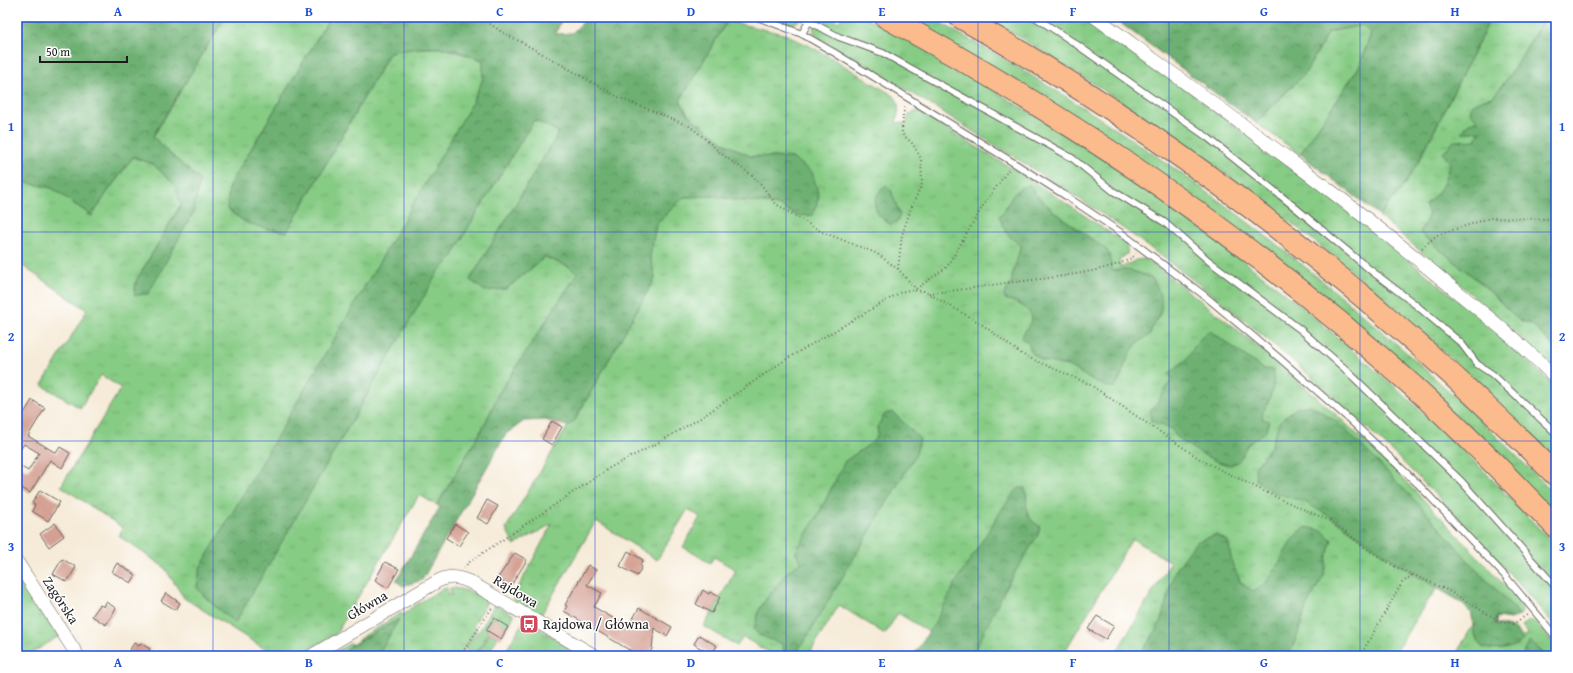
<svg xmlns="http://www.w3.org/2000/svg" width="1573" height="673" font-family="'Gentium Book Plus',serif">
  <style>
    .grass { fill: url(#grass-tufts); stroke: #527450 }
    .forest { fill: url(#forest-crowns); stroke: #446647 }
    .building { fill: #d4a093 }
    .lines { fill: none; stroke-linecap: round; stroke-linejoin: round }
    .service-casing { stroke: #68645e; stroke-width: 8 }
    .minor-casing { stroke: #68645e; stroke-width: 14 }
    .motorway-casing { stroke: #68645e; stroke-width: 24 }
    .path { stroke: #68645e; stroke-width: 2; stroke-dasharray: 1 3; stroke-linecap: butt }
    .service { stroke: #fff; stroke-width: 6 }
    .minor { stroke: #fff; stroke-width: 13 }
    .motorway { stroke: #fbbb8c; stroke-width: 22 }
    .grid { fill: none; stroke: #1d4ed8; stroke-width: 1; stroke-opacity: 0.55 }
    .labels { text-anchor: middle; dominant-baseline: central; stroke-width: 3; stroke-linejoin: round; paint-order: stroke }
    .street-label { font-size: 14px; fill: #1c1c1c; stroke: #fff }
    .poi-label { font-size: 14px; fill: #1c1c1c; stroke: #fff; text-anchor: start }
    .neatline { fill: none; stroke: #1d4ed8; stroke-width: 1.5 }
    .grid-label { font-size: 13px; text-anchor: middle; font-weight: bold; fill: #1d4ed8 }
  </style>
  <defs>
    <pattern id="grass-tufts" width="24" height="20" patternUnits="userSpaceOnUse"><rect width="24" height="20" fill="#87cc85"/><path d="M3 7l-1-3M5 7V3M7 7l1-3M15 17l-1-3M17 17v-4M19 17l1-3" fill="none" stroke="#74af72"/></pattern>
    <pattern id="forest-crowns" width="20" height="18" patternUnits="userSpaceOnUse"><rect width="20" height="18" fill="#6db072"/><path d="M2 6a3 3 0 1 1 6 0M12 15a3 3 0 1 1 6 0" fill="none" stroke="#598e5d"/></pattern>
  </defs>
  <rect width="100%" height="100%" fill="#fff"/>
  <filter id="ink" filterUnits="userSpaceOnUse"><feTurbulence type="fractalNoise" baseFrequency=".025" numOctaves="2"/><feDisplacementMap in="SourceGraphic" scale="8" xChannelSelector="R" yChannelSelector="G"/><feConvolveMatrix kernelMatrix="1 2 1 2 8 2 1 2 1" color-interpolation-filters="sRGB"/></filter>
  <filter id="wash" filterUnits="userSpaceOnUse"><feTurbulence type="fractalNoise" baseFrequency=".012" numOctaves="4" result="noise"/><feDisplacementMap in="SourceGraphic" scale="16" xChannelSelector="R" yChannelSelector="G"/><feGaussianBlur stdDeviation="0.9" result="paint"/><feColorMatrix in="noise" values="0 0 0 0 0 0 0 0 0 0 0 0 0 0 0 0 0 1.4 0 .05"/><feComposite in="paint" operator="in"/></filter>
  <g filter="url(#wash)">
    <rect width="100%" height="100%" fill="#f6ebd8"/>
    <path class="grass" d="M225,17h105l-101,169 -1,23 17,13 42,10 103,-180 28,-4h25l40,12v19l-12,26 -33,167 13,-13 18,-33 65,-107 25,13 -89,148 36,9 39,-32 25,10 7,7 -78,119 -15,33 -47,79 -18,-10 -83,139 -39,22h-21l-92,-58 -20,-31 -45,-31 4,-8 -62,-42 60,-98 -20,-13 -21,33 -38,-23 45,-75 -70,-48v-69l7,-11 28,6 40,28 16,-25 25,-34 20,7 22,21 6,19 -45,77 57,-68 -4,-43 -20,-17 -16,-16z
      M774,17h28c-10,12 -16,6 -28,0z
      M817,17h17l4,6 4,-6h22l87,47 141,87 88,61 120,93 104,90 77,73 75,78v81c-119,-141 -254,-268 -403,-377 -55,-41 -113,-77 -171,-113 -54,-34 -108,-68 -163,-99 -8,-6 -6,-13 -2,-21z
      M902,17c9,0 21,-2 29,1 8,3 17,9 25,14 24,13 47,27 71,41 194,116 372,261 529,423v19l-145,-142z
      M986,17h100l112,81 164,124 120,98 74,67v73c-88,-89 -181,-173 -280,-249 -93,-71 -190,-134 -290,-194z
      M1493,17h38l10,6 -31,52 -17,22 -9,2 -6,23 -16,10 18,-1 -4,10h-8l-18,22 -6,21 -10,14 -9,7 4,9 -9,19 62,51 37,36 13,4 24,25v20l-58,-52 -119,-101 23,-28 17,-27 68,-136z
      M727,21l61,14 42,22 64,39c7,8 4,17 2,26l10,2 3,-9 8,-4 4,2 113,69 81,54c6,5 14,8 12,18l-8,6 2,8 15,-8 8,-1c8,3 14,9 20,14 17,12 34,26 51,39 112,87 212,187 306,292l1,8 -2,3 -10,4 -13,-2 -1,7 19,4 9,10 4,-5 -6,-7 7,-5h5l22,25v10h-101l18,-31 -1,-11 -14,-14 -21,-12 -23,33 -20,35h-280l57,-94 -39,-23 -70,117h-94l-70,-43 -13,21 -46,-29 -31,51h-33l-32,-19 -6,9 -33,-20 32,-56 -22,-13 -4,6 -27,-16 17,-30 -12,-8 -31,51 -61,-39 -55,94 -29,-16 40,-75 -38,21 -8,-17 62,-102 7,-6 80,-142 -5,-22 6,-32 28,-27 30,-1 21,4 41,4 22,12 -6,-58 -42,-2 -24,-12 -37,-28 -9,-15z
      M1362,25l9,9 -12,33 -59,87 -44,-31 50,-51 23,-40z
      M17,570l42,66 -32,20h-10z
      M447,588l1,7h3l-1,-7c13,0 26,5 37,11l-1,5 -13,22 4,4 -18,26h-82l22,-37 -50,28 -5,9h-7l-2,-4 16,-9 1,2 7,-5v-1l42,-26 2,2 7,-5 -1,-1 33,-20z
      M495,604l19,11 -6,12 -15,-9 -7,12 3,2 -14,24 -9,-1 3,-4 -4,-2 17,-22z
      M524,620l1,1 -1,3 9,5 2,-3 34,21 -4,9h-62z
      M490,633l8,4 -11,19h-11z"/>
    <path class="forest" d="M17,17h208l-72,119 16,17 31,27 -7,33 -45,81 -14,1 2,-14 45,-76 -6,-20 -22,-21 -20,-7 -25,34 -16,25 -40,-28 -28,-6 -7,-9z
      M330,17h232l-6,17 16,-1 16,-16h129l10,4 -47,80 9,15 37,28 24,12 42,2 20,14 7,24 -6,19 -15,1 -22,-12 -41,-4 -21,-4 -30,1 -28,27 -6,32 5,22 -80,142 -7,6 -23,-6 -21,1 -18,13 -84,146 -19,6 -7,-5 44,-74 -3,-2 47,-79 15,-33 78,-119 -7,-7 -25,-10 -39,32 -21,2 -15,-11 89,-148 -25,-12 -65,106 -18,33 -13,13 -203,351 -24,-20 -14,-15 3,-20 271,-463 12,-26v-19c-13,-4 -26,-10 -40,-12 -17,-2 -36,2 -53,4l-103,180 -20,-3 -22,-7 -18,-13 2,-23z
      M1112,17h381l-6,8 -68,136 -17,27 -23,27 -79,-61 59,-87 12,-33 -9,-9 -34,7 -22,40 -50,51z
      M1531,17h25v332l-24,-25 -13,-4 -37,-36 -62,-51 9,-19 -4,-9c17,-14 19,-22 25,-42l-7,-10 11,-12 22,-1 4,-9 -19,2 8,-10 9,-2 -8,-8 2,-9 12,-5 9,-2 17,-22 31,-51z
      M886,185l5,5 9,25 -3,7 -7,2c-10,-5 -18,-15 -14,-26 1,-5 7,-9 10,-13z
      M1030,185l5,9 21,19 51,37 4,9 1,12c15,-4 28,2 41,8 7,14 12,25 5,39 -4,6 -7,10 -8,17 -3,2 -8,4 -11,7 -13,11 -15,32 -24,45h-9l-19,-10 -19,-11 -25,-5 -12,-8 -2,-9 -8,-6 9,-15 2,-6c-6,-12 -15,-14 -27,-18l-1,-5 8,-12v-6l9,-30 -14,-12 -8,-17c10,-11 13,-30 31,-32z
      M1209,330l47,34 8,5 10,1c0,19 -3,28 -12,44l1,5 6,2c-1,15 -13,14 -21,24 -6,6 -5,16 -15,19 -13,4 -47,-19 -57,-28 -2,-2 -3,-5 -5,-7 -5,-4 -15,-6 -20,-8l-1,-10c9,-9 15,-21 22,-32l-3,-6 17,-13 12,-19z
      M1311,405l26,17 34,33 55,57 46,53 44,45 3,6c-8,4 -15,2 -23,0l-1,8 18,4 10,12c-12,10 -27,12 -41,7l-8,-14 -2,-19 -14,-14 -45,-26 -79,-55 -29,-17 -32,-10 -17,-12 -1,-12 16,-22 9,-25 16,-13z
      M893,412l27,27 -4,15 -111,186 -11,16h-9l-3,-12 -23,-9 -5,-6 5,-19 7,-11 22,-28 13,-8 -2,-6 -4,-4 26,-44 24,-48 24,-16 7,-7 2,-4 -1,-7 8,-13z
      M1019,488h6c5,20 -5,25 15,39l-2,8 -32,52 -29,59 -8,10h-56l24,-37 18,-35 47,-75 11,-15z
      M1306,527l17,4 9,9 -5,16 -3,19 -18,32 -8,27 -9,22h-149l20,-33 15,-52 21,-29 19,-7 13,6 4,22 9,20 12,8c19,-7 27,-33 38,-49 3,-6 10,-11 15,-15z
      M399,619l-22,37h-33l5,-9z
      M1530,642l16,14h-24z"/>
    <g id="blocks">
      <path class="building" d="M32,400l13,8 -17,28 28,17 4,-6 10,6 -8,15 -12,-8 -20,33 -13,-8v-21l11,7 11,-18 -15,-9 -7,10v-29z
        M552,421l10,6 -10,18 -10,-6z
        M40,490l20,12 -12,19 -16,-10 3,-6 -3,-2z
        M487,500l11,6 -10,18 -11,-6z
        M55,523l9,13 -15,11 -9,-13z
        M455,524l13,8 -9,14 -13,-8z
        M628,551l15,9 -3,5 2,2 -5,9 -17,-10z
        M515,553l12,7 -17,27 -13,-8z
        M62,559l14,8 -9,15 -14,-8z
        M385,562l14,7 -11,19 -13,-8z
        M117,563l19,12 -5,8 -19,-11z
        M588,565l8,5 -9,15 15,8 -8,14 34,20 11,-19 33,19 -5,9 -13,-8 -2,21 -4,7h-13l-5,-3 1,-2 -67,-40 3,-5 -2,-1z
        M703,590l6,4 1,-2 10,5 -8,16 -16,-9z
        M166,593l14,10 -4,7 -15,-9z
        M106,602l10,6 -10,17 -14,-9 8,-11 4,2z
        M1097,616l17,10 -8,13 -18,-10z
        M494,618l14,9 -7,12 -15,-9z
        M699,635l18,11 -6,9 -17,-11z
        M134,643l5,3 1,-3 10,6 -2,2 8,5h-30z"/>
    </g>
  </g>
  <g filter="url(#ink)">
    <use href="#blocks" fill-opacity="0" stroke="#68645e" stroke-width="1"/>
    <g class="lines">
      <defs>
        <path id="service" d="M757,17l45,17 33,19 179,110 52,33 54,36 85,64 73,61 71,62 69,65 88,93 50,60
          M801,17l38,20 44,16 166,92 23,13 41,33 51,31 45,39 92,69 43,38 118,114 94,105
          M1035,17l38,25 134,95 84,67 78,65 47,36 45,38 16,21 15,10 64,59
          M802,34l9,-17"/>
        <path id="minor" d="M1095,17c118,86 237,171 349,264 38,31 77,62 112,97
          M17,562l61,94
          M311,656l127,-75c12,-6 20,-4 32,1l125,74"/>
        <path id="motorway" d="M886,17c190,103 367,225 528,370 49,44 96,92 142,140
          M960,17c220,124 419,279 596,458"/>
      </defs>
      <use href="#service" class="service-casing"/>
      <use href="#minor" class="minor-casing"/>
      <use href="#motorway" class="motorway-casing"/>
      <path class="path" d="M480,17l22,15 32,17 84,48 71,29 7,5 27,24 27,19 9,8 17,22 46,28 54,21 22,16 18,20 31,-22 37,-63 25,-35
        M1422,248l15,-13 53,-17 66,1
        M898,269l4,-34 9,-27 11,-24 -1,-25 -8,-15 -11,-10 1,-20 3,-8
        M929,293c26,-2 51,-6 76,-10 26,-3 116,-11 131,-29
        M464,568l4,-5 143,-96 45,-23 46,-27 86,-59 113,-66 8,-2 15,1 56,32 43,32 66,29 114,77 77,38 46,20 19,12 17,15 32,20 51,23 57,33 11,2 14,-9
        M464,651l2,5
        M460,656l32,-48
        M1360,656l42,-73 10,-8"/>
      <use href="#service" class="service"/>
      <use href="#minor" class="minor"/>
      <use href="#motorway" class="motorway"/>
    </g>
  </g>
  <path class="grid" d="M213,17v639M404,17v639M595,17v639M786,17v639M978,17v639M1169,17v639M1360,17v639M17,232h1539M17,441h1539"/>
  <defs>
    <symbol id="bus-square" viewBox="-11 -11 22 22"><rect x="-9" y="-9" width="18" height="18" rx="4" fill="#d1495b" stroke="#fff"/><path d="M-5-6H5V4H4V6H2V4H-2V6H-4V4H-5ZM-3.5-4V0h7V-4ZM-3.5 1.2v1.5H-2V1.2ZM2 1.2v1.5H3.5V1.2Z" fill="#fff"/></symbol>
  </defs>
  <g fill-rule="evenodd">
    <use href="#bus-square" x="518" y="613" width="22" height="22"/>
  </g>
  <g class="labels">
    <g class="street-label">
      <text transform="translate(516 591) rotate(31)">Rajdowa</text>
      <text transform="translate(61 600) rotate(57)">Zagórska</text>
      <text transform="translate(367 605) rotate(-31)">Główna</text>
    </g>
    <g class="poi-label">
      <text x="543" y="624">Rajdowa / Główna</text>
    </g>
  </g>
  <rect width="1573" height="673" fill="none" stroke="#fff" stroke-width="44"/>
  <path d="M40 56v6h87v-6" fill="none" stroke="#1c1c1c" stroke-width="2"/>
  <text x="46" y="56" font-size="12" fill="#1c1c1c" stroke="#ffffff" stroke-width="3" paint-order="stroke">50 m</text>
  <rect x="22" y="22" width="1529" height="629" class="neatline"/>
  <g class="grid-label">
    <text x="118" y="16">A</text>
    <text x="309" y="16">B</text>
    <text x="500" y="16">C</text>
    <text x="691" y="16">D</text>
    <text x="882" y="16">E</text>
    <text x="1073" y="16">F</text>
    <text x="1264" y="16">G</text>
    <text x="1455" y="16">H</text>
    <text x="11" y="131">1</text>
    <text x="1562" y="131">1</text>
    <text x="11" y="341">2</text>
    <text x="1562" y="341">2</text>
    <text x="11" y="551">3</text>
    <text x="1562" y="551">3</text>
    <text x="118" y="667">A</text>
    <text x="309" y="667">B</text>
    <text x="500" y="667">C</text>
    <text x="691" y="667">D</text>
    <text x="882" y="667">E</text>
    <text x="1073" y="667">F</text>
    <text x="1264" y="667">G</text>
    <text x="1455" y="667">H</text>
  </g>
</svg>
